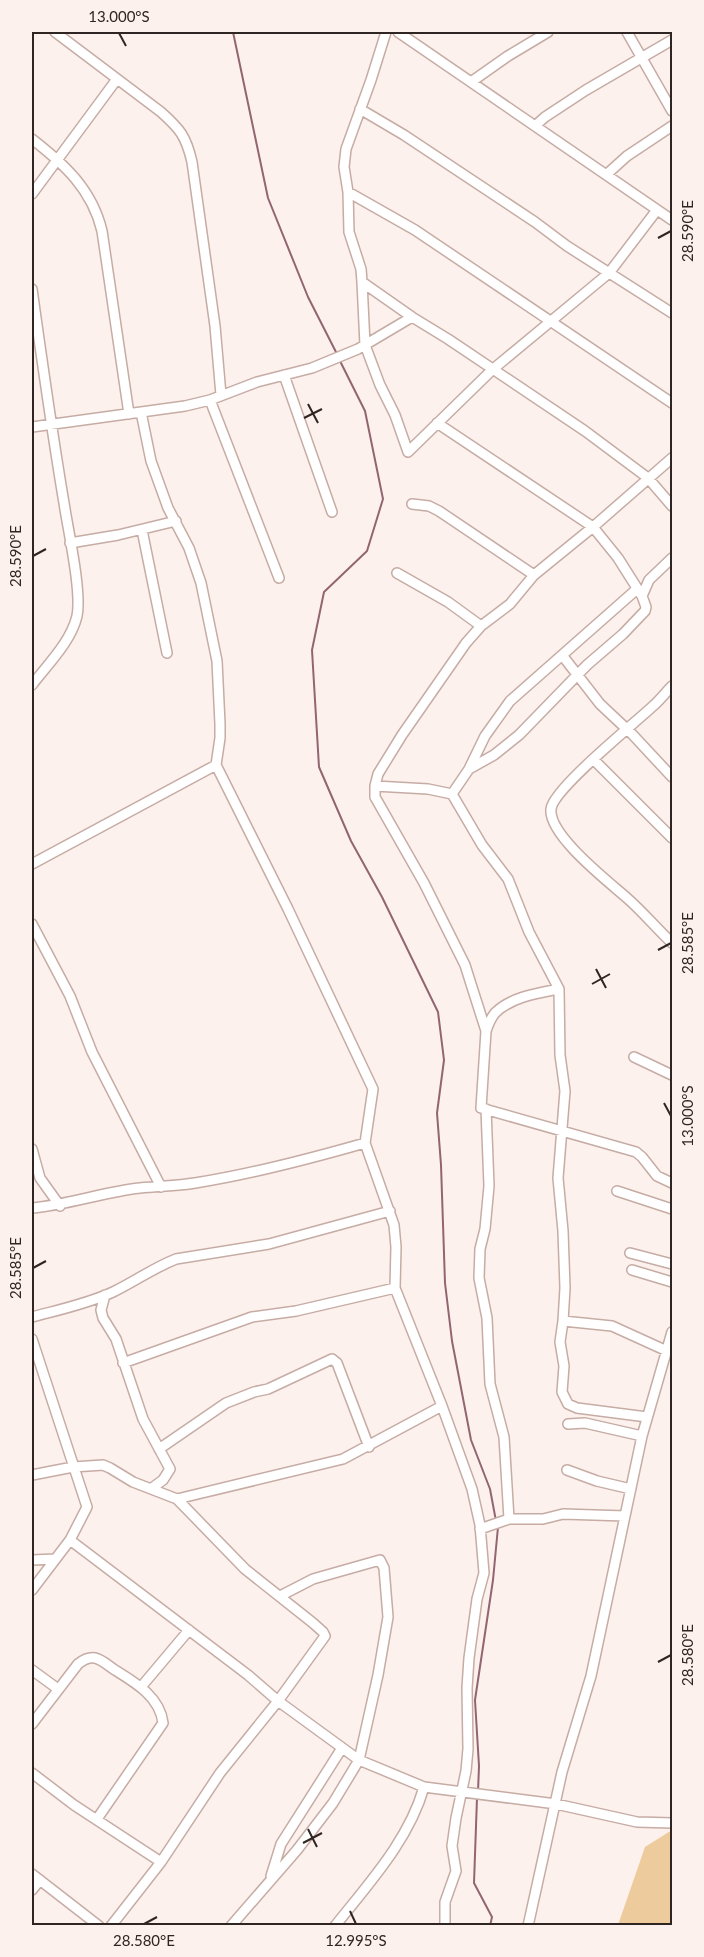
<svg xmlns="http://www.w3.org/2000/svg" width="704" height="1957" font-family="Lato,sans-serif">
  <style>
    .green { fill: #edcb9d }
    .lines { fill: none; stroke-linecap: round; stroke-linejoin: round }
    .stream { stroke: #926570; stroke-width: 2 }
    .street-casing { stroke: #c6aca4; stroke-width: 12 }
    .street { stroke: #fff; stroke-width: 9 }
    .ticks { fill: none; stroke: #2f2522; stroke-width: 2 }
    .neatline { fill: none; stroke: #2f2522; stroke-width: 2 }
    .ticks-label { font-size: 15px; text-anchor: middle; fill: #2f2522 }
  </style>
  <rect width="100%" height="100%" fill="#fcf1ed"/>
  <path class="green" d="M672,1830v95h-54l27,-78z"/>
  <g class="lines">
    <path class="stream" d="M233,32l35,166 40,99 29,57
      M339,359l26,52 18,88 -16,52 -43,41 -12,58 7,117 32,74 31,56 56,115 6,48 -7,53 4,52 4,118 7,58 19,99 19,49 6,32
      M478,1792l1,-26 -4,-66 18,-120 5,-53
      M477,1798l-3,85 18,34 -2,9"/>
    <defs>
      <path id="street" d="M55,32l106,80c19,17 25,24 31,50l23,164 6,69
        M386,32l-15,48 -25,69 -2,18 4,25 67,38 257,173
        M398,32l274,188
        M627,32l45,79
        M471,82l37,-26 40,-24
        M360,109l44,26 131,87 32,24 105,67
        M536,125l9,-8 41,-27 86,-50
        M32,139c32,25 60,50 70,92l27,183
        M607,174l20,-18 45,-30
        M348,192l1,40 12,37 1,13 50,35 36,22 137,92 63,47 24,28
        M32,194l85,-115
        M362,282l3,63 15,40 15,30 13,37 84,-82 117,-97 48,-63
        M32,289c10,72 20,143 32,214 4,27 18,89 13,113 -6,26 -30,49 -45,69
        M284,375l48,137
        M210,400l69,178
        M141,412l10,49 17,47 21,40 12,35 16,78 3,63v14l-4,27 72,144 85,180 -8,54 29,82 2,22 -1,41 47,118 30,83 8,36 4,48 -7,26 -8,59 -2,30 1,61 -2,22 -10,47 -4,28 4,25 -11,31v24
        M437,423l156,104 25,31 24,38 4,11 -1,4 -22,23 -36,31 -68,70 -25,20 -25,14
        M32,427l153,-21 25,-6 47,-18 55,-14 46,-19 54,-32
        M672,458l-79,69 -59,48 -24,29 -29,22 -15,17 -64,92 -24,39 -3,12v11l49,86 41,82 6,19 15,47 -5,77 155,44 6,5 15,19 15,7
        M412,504l17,2 10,5 95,64
        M142,530l25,123
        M70,543l48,-8 58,-14
        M397,573l51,29 33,24
        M642,596l7,-16 23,-22
        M562,655l38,49 32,30 40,43
        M672,686c-6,6 -12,14 -19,20 -18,17 -100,83 -102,103 -3,26 58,73 76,89 16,14 30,31 45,45
        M594,760l78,78
        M375,786l53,3 24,5 30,51 26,34 21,53 30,57 1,66 5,36 -7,87 5,53 2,57 -2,33
        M452,794l17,-25 16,-33 25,-35 127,-112
        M32,864l184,-99
        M32,924l38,72 22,56 69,135
        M486,1031c2,-6 5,-13 9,-18 16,-16 43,-20 64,-24
        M634,1057l38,18
        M486,1109l3,77 -4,43 -5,20 -1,29 8,40 3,66 14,53 5,82
        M32,1149l8,29 20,28
        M617,1191l55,18
        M32,1208c36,-3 71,-16 108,-20 18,-2 37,-2 55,-5 58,-9 114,-24 170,-40
        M630,1253l42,11
        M632,1270l40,12
        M105,1295l-4,15 2,8 13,21 27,80 27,50 -7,11 -11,8
        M32,1317c26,-7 55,-13 81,-25 21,-10 40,-24 63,-33l93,-15 121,-33
        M32,1339l55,168 -17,33
        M123,1363l129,-46 44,-6 99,-23
        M647,1417l-70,-9 -9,-4 -6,-12 2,-26 -4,-24 3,-21 49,5 55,25
        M568,1424l17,-1 57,13
        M159,1449l67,-46 28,-11 14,-3 64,-30 5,4 32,84
        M567,1470l30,11 34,8
        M32,1475l41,-8 30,-2 7,3 23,14 44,17 68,70 68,54 10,9 2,4 -47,65 -58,72 -59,89 -50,64
        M177,1499l166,-40 99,-53
        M480,1529l29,-10h34l20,-5 62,2
        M32,1560l23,-1
        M32,1590l38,-50 178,135 30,26 81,59 65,27 132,17 81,18 35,1
        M32,1670l26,19
        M141,1687l48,-57
        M32,1724l46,-60c5,-4 10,-7 17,-6 6,1 14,8 20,12 21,13 45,27 48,53l-66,96
        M32,1773l42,32 87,57
        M32,1874l67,52
        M271,1876l10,-32 61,-96
        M32,1890l8,-10
        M231,1926l66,-76 36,-47 26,-43 19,-85 10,-58 -4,-49 -4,-8 -67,19 -33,17
        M335,1926c34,-43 74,-86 89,-139
        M528,1926l34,-154 29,-96 51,-240 30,-104"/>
    </defs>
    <use href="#street" class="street-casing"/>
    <use href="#street" class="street"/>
  </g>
  <path class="ticks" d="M119,33l7,13M658,238l13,-7M308,404l10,19M304,418l18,-9M33,556l13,-7M658,950l13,-7M596,969l10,19M592,984l18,-10M664,1103l7,13M33,1268l13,-7M658,1662l13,-7M308,1829l9,18M303,1843l19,-10M350,1911l6,13M144,1924l13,-7"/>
  <rect width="704" height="1957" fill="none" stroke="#fcf1ed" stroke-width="66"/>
  <rect x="33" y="33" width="638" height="1891" class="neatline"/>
  <g class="ticks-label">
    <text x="119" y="22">13.000°S</text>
    <text transform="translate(688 231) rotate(-90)" y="5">28.590°E</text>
    <text transform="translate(16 556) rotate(-90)" y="5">28.590°E</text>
    <text transform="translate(688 943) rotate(-90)" y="5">28.585°E</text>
    <text transform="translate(688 1116) rotate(-90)" y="5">13.000°S</text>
    <text transform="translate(16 1268) rotate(-90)" y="5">28.585°E</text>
    <text transform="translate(688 1655) rotate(-90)" y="5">28.580°E</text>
    <text x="144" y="1946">28.580°E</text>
    <text x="356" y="1946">12.995°S</text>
  </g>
</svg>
